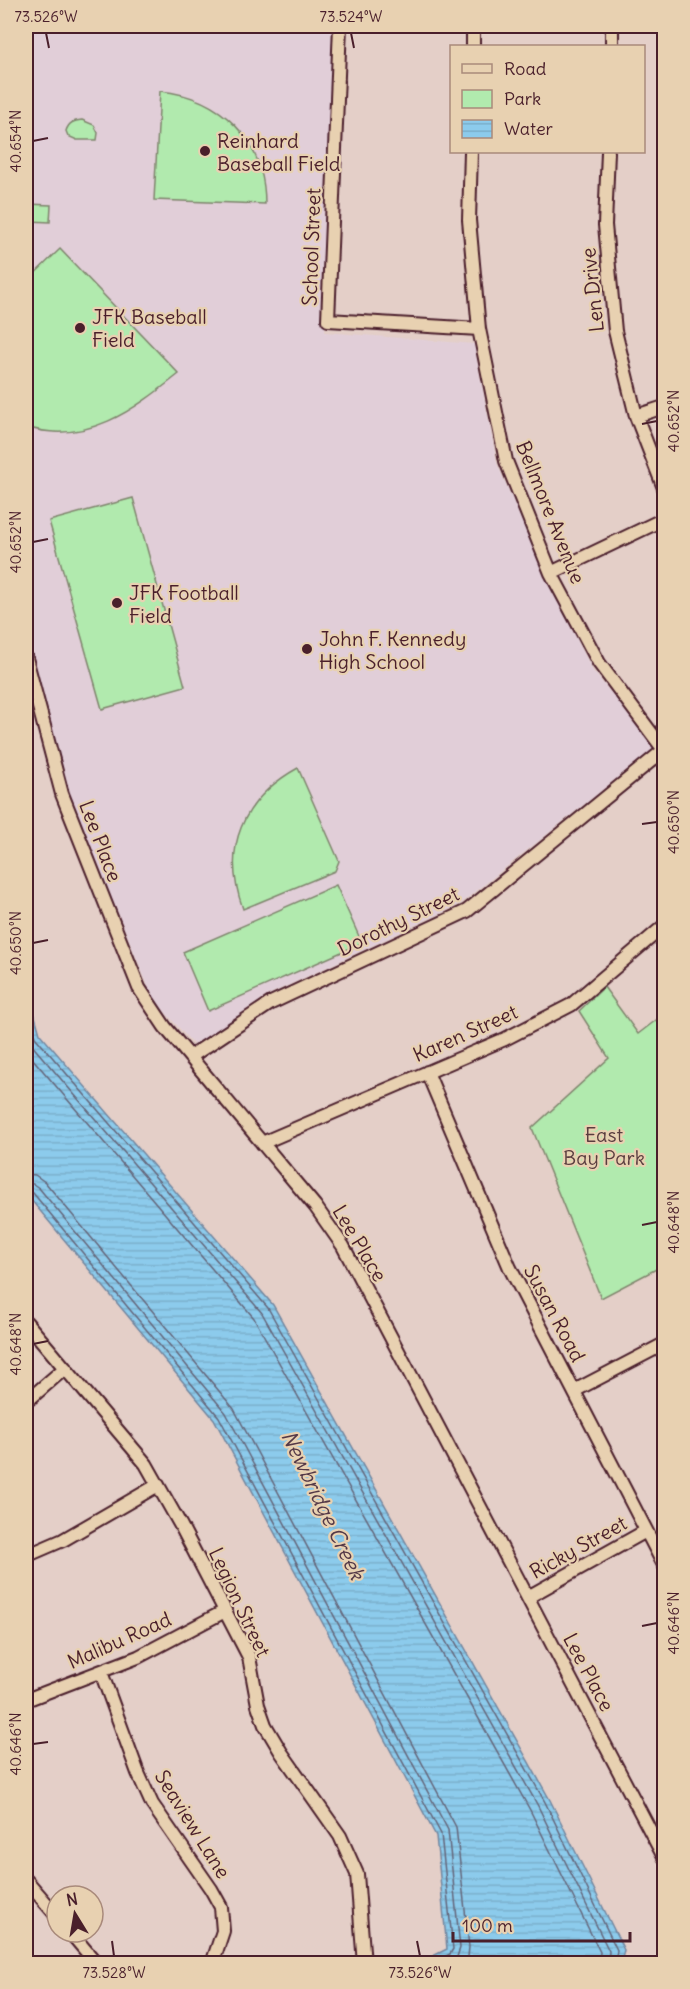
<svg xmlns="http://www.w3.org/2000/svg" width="690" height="1989" font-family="Delius,sans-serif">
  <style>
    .built { fill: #e1ced8 }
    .park { fill: #b1eaae; stroke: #7e846c; stroke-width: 1.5 }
    .water { fill: url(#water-rules); stroke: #72869f; stroke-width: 1.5 }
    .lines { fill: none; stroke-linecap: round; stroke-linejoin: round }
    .shore { stroke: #646478; stroke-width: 1.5 }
    .street-casing { stroke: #4a1f2b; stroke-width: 16 }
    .street { stroke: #e8d1b1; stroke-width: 12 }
    .ticks { fill: none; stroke: #4a1f2b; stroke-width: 2 }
    .poi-dot { fill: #4a1f2b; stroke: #e8d1b1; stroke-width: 2 }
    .labels { text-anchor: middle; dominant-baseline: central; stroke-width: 4.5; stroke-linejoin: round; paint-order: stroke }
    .poi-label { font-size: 20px; fill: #4a1f2b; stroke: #e8d1b1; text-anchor: start }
    .street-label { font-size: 20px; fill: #4a1f2b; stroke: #e8d1b1 }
    .park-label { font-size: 20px; fill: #593d3f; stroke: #e8d1b1 }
    .water-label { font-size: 21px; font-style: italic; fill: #543948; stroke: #e8d1b1 }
    .neatline { fill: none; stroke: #4a1f2b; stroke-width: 2 }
    .ticks-label { font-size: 15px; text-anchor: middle; fill: #4a1f2b }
  </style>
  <defs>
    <pattern id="water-rules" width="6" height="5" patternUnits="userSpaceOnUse" patternTransform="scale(1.5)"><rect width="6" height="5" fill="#8ccbec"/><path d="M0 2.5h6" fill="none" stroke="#7aaecb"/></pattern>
  </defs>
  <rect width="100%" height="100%" fill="#e4cfc8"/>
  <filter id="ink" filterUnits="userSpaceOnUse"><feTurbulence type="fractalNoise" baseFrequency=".0167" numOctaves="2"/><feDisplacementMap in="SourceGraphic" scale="12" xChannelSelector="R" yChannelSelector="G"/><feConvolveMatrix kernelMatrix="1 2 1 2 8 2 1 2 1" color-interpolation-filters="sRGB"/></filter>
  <g filter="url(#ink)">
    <path class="built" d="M26,26h308l-9,216v90l149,12 23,119 52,121 44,87 63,76 -196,157 -192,91 -73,51 -42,-48 -88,-213 -39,-159z"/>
    <path class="park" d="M160,91c62,6 105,50 105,113l-111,-4z
      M82,120l12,5 4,8 -1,7h-20l-9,-4 -2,-5c3,-9 8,-10 16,-11z
      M27,204l24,1 -1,17 -20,-1 1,-5h-4z
      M60,249l119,125c-45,36 -93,72 -153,53v-145z
      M133,498l52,188 -83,23 -53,-188z
      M298,768l41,93 -4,10 -92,38c-22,-61 -1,-110 55,-141z
      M336,885l26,58 -154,68 -25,-59z
      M604,987l34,47 26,-20v251l-63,33 -69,-170 77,-70 -30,-47z"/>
    <path class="water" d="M26,984l14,50 233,271 277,495 74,150 -3,13h-202l28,-14 -11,-113 -222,-417 -188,-225z"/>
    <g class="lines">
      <path class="shore" d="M26,1006l9,31 233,271 277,494 72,148 -2,14
        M26,1033l4,10 232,270 276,493 71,145 -1,13
        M26,1051l228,267 276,492 70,142 -1,12
        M26,1174l9,1 10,7 189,227 222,418 13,120 -1,10 -4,7
        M26,1183l7,1 6,4 187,225 222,417 12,118 -3,9 -8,7
        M26,1190l7,3 186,224 222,417 12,115 -3,5 -18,10"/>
      <defs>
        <path id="street" d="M340,26l-12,294 151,9
          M473,46v-20
          M612,46v-20
          M471,152l-2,68 10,109 27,132 45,112 48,90 65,87
          M608,152l-3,73 10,106 21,85 28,72
          M636,416l28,-9
          M551,573l113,-54
          M26,658l36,136 77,194 26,39 150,179 28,40 321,611
          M190,1057l81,-54 196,-92 197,-161
          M427,1072l83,196 154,297
          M262,1143l243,-104 66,-34 93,-79
          M26,1322l120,142 35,62 68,131 9,48 7,20 16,27 59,84 17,38 7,90
          M574,1391l90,-47
          M26,1402l39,-34
          M26,1556l37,-16 95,-55
          M528,1597l118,-66
          M101,1672l37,101 14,31 59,85 10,18 2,24 -11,33
          M26,1700l112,-43 87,-46
          M26,1880l31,36
          M70,1932l27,32"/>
      </defs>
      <use href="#street" class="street-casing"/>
      <use href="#street" class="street"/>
    </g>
  </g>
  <path class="ticks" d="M46,33l3,15M351,33l3,15M33,141l15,-3M642,424l15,-3M33,542l15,-3M642,824l15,-2M33,943l15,-3M642,1225l15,-3M33,1344l15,-3M642,1626l15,-3M33,1744l15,-2M112,1941l2,15M417,1941l3,15"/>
  <g class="poi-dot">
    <circle cx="205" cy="151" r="6"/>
    <circle cx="80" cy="328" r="6"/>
    <circle cx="117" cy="603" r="6"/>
    <circle cx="307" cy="649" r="6"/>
  </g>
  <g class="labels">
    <g class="poi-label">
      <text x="217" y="140">Reinhard<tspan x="217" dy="23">Baseball Field</tspan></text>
      <text x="92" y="316">JFK Baseball<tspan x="92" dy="23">Field</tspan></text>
      <text x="129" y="592">JFK Football<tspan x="129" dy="23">Field</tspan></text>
      <text x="319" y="638">John F. Kennedy<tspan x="319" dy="23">High School</tspan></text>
    </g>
    <g class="street-label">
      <text transform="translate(311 247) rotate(-88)">School Street</text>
      <text transform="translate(592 290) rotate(-96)">Len Drive</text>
      <text transform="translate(551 512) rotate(68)">Bellmore Avenue</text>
      <text transform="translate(101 841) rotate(69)">Lee Place</text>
      <text transform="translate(398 921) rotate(-26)">Dorothy Street</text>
      <text transform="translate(465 1033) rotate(-24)">Karen Street</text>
      <text transform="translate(360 1243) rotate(59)">Lee Place</text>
      <text transform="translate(555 1313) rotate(62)">Susan Road</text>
      <text transform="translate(578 1547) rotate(-29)">Ricky Street</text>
      <text transform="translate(240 1602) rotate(65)">Legion Street</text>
      <text transform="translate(119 1640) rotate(-24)">Malibu Road</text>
      <text transform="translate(589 1672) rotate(62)">Lee Place</text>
      <text transform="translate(193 1824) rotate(58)">Seaview Lane</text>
    </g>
    <g class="park-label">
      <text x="604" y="1134">East<tspan x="604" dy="23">Bay Park</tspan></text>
    </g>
    <g class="water-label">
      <text transform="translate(323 1505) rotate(64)">Newbridge Creek</text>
    </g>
  </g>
  <rect width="690" height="1989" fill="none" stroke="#e8d1b1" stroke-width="66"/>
  <rect x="450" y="45" width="195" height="108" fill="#e8d1b1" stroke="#a98a7b" stroke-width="1.5"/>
  <rect x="462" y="64" width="30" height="9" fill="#e8d1b1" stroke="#a98a7b" stroke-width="1.5"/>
  <text x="504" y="75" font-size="18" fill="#4a1f2b">Road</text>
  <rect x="462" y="90" width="30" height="18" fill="#b1eaae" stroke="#a98a7b" stroke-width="1.5"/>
  <text x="504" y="105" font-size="18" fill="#4a1f2b">Park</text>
  <rect x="462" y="120" width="30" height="18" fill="url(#water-rules)" stroke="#a98a7b" stroke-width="1.5"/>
  <text x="504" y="135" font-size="18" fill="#4a1f2b">Water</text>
  <g transform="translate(75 1914) rotate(349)"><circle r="28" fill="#e8d1b1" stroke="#a98a7b" stroke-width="1.5"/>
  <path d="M0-4.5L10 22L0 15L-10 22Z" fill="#4a1f2b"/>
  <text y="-9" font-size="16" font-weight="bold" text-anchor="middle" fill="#4a1f2b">N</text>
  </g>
  <path d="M453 1932v9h177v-9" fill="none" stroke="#4a1f2b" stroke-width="3"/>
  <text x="462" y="1932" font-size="18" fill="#4a1f2b" stroke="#e8d1b1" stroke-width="4.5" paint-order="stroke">100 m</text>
  <rect x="33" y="33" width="624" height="1923" class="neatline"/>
  <g class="ticks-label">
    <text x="46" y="22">73.526°W</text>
    <text x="351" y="22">73.524°W</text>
    <text transform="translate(16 141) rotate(-90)" y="5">40.654°N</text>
    <text transform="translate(674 421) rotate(-90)" y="5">40.652°N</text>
    <text transform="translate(16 542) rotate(-90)" y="5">40.652°N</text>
    <text transform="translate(674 822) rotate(-90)" y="5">40.650°N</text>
    <text transform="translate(16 943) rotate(-90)" y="5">40.650°N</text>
    <text transform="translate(674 1222) rotate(-90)" y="5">40.648°N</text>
    <text transform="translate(16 1344) rotate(-90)" y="5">40.648°N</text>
    <text transform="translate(674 1623) rotate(-90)" y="5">40.646°N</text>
    <text transform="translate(16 1744) rotate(-90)" y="5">40.646°N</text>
    <text x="114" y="1978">73.528°W</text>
    <text x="420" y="1978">73.526°W</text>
  </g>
</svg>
